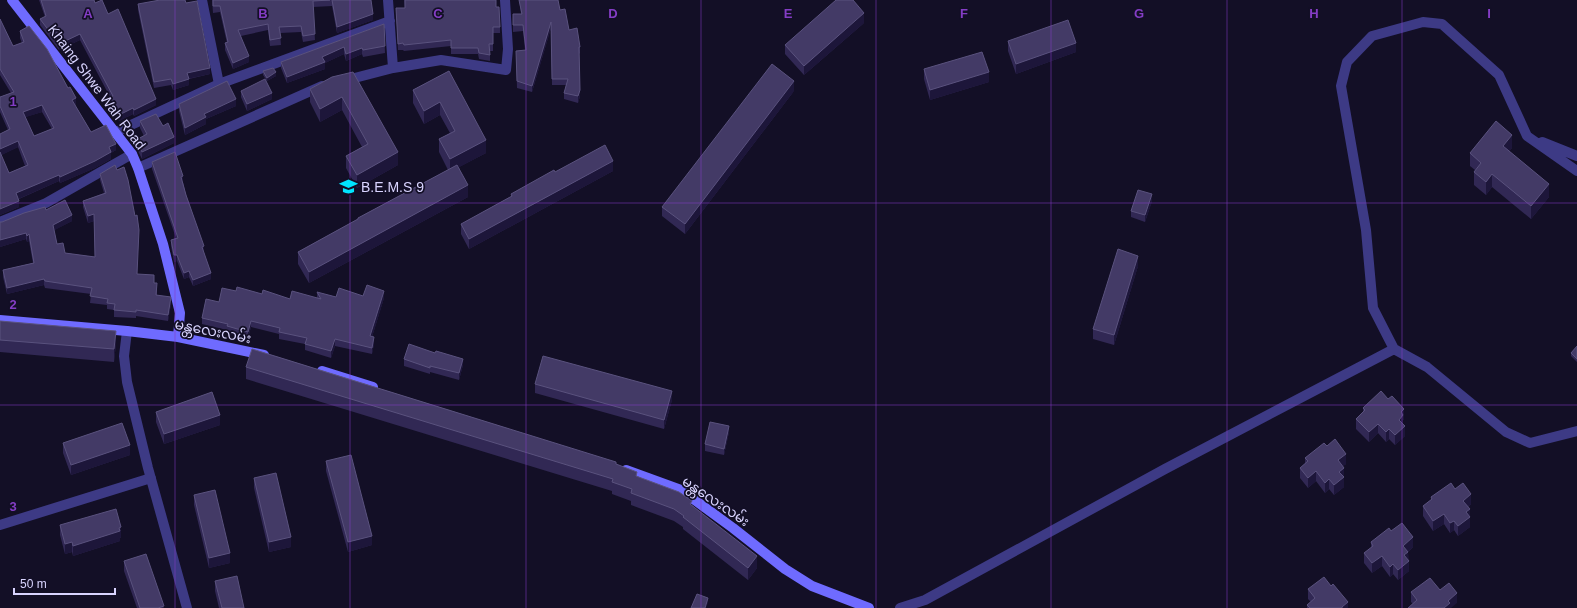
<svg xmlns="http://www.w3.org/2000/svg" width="1577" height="608" font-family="Helvetica,'Noto Sans Myanmar',sans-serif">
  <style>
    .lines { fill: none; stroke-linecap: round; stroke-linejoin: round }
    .street { stroke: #3d3a85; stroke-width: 10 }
    .secondary { stroke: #6f6bff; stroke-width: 10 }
    .wall { fill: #312854; fill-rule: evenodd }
    .shaded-wall { fill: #1d163a }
    .building { fill: #433a66; stroke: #5a527e; fill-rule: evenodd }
    .grid { fill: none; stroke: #843dc5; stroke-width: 1; stroke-opacity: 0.55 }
    .labels { text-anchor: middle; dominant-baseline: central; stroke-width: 3.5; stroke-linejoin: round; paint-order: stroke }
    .street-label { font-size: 14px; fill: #d9d4ff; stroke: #130f26 }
    .poi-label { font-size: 14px; fill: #d9d4ff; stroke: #130f26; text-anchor: start }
    .grid-label { font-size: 13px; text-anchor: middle; font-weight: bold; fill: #843dc5; stroke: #130f26; stroke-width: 3.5; stroke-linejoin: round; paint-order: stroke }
  </style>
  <rect width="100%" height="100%" fill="#130f26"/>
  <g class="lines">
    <path class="street" d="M202,0l17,84
      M388,0l5,68
      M343,81l50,-13 48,-8 65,10 2,-21 -3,-49
      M116,132l103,-48 171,-63
      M1542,142l35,14
      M138,168l184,-82
      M1577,171l-50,-35 -28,-61 -57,-51 -19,-2 -51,14 -25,26 -6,24 25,144 7,78 21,41 33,18 79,65 24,11 47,-12
      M0,222l46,-19 86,-49
      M127,331l-3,25 3,26 21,86 39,140
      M0,525l151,-47
      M900,608l25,-8 240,-131 229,-120"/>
    <path class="secondary" d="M12,0l120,154 6,14 25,76 17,69 -2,24
      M0,320l127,11 51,6 86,18
      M322,371l51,16
      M626,470l55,20 52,38 52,41 27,17 57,22"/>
  </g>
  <path class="wall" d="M39,0h55l1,3 13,11 48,91 -22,11 -1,-2 -14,7 -9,-18v-6l-30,-57 -21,10 -19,-25v-6l5,-2z
    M212,0h159l2,20 -36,13 -5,-27 -19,1 2,33 -12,2 -2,-10 -21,1 1,12 -11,1 -2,-16 -27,6 8,26 -16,7 -8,-19v-7h2l-7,-31 -7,1z
    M404,0h92v7l4,20v6h-7v18h-3v10l-11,-2 -1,-5h-27v-8l-47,5 -1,-1h-5l-2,-42h9z
    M519,0h39l2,10 9,20 11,17v6l-1,1 1,42 -2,7 -14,-4v-6l2,-8h-14l-1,-57 -19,64 -15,-4 -1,-31 9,-7 -2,-19 -10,1v-18h8z
    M186,3l24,71 -21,5v6l-16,5 -2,-5 -17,3 -16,-78v-6z
    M0,19l13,27 9,-3 -2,-5v-7l56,73 -1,1 16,27 25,18 -5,3v6l-16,9 -35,15 -1,-2 -40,18v8l-19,8v-81l8,-4 -8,-18v-15l11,-4 -11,-18zM42,112l10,17 -18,7 -9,-19zM18,147l7,19 -16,7 -8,-18z
    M864,23l-60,52 -19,-21v-9z
    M384,24l1,29 -22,4 -1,-3 -16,7 -2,-7 -19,9v6l-38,14 -6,-15v-6z
    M1008,41l68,11 -60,22 -8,-23z
    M924,69l65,13 -59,18 -6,-21z
    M263,71l13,5 -9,5 -4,-6z
    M449,71l37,82 -27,14 9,30 -159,86 -11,-19v-12l60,-33v-1l90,-48 -9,-18v-13l11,-6 -10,-18 -16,9 -11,-21v-13z
    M332,77l66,88 -41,23 -11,-20v-12l16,-9 -20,-37 -22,12 -10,-20v-13z
    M241,91l31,8 -25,12 -6,-14z
    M794,91l-109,143 -23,-18v-9z
    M179,104l57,2 -30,13v5l-21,11 -6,-24z
    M140,121l23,5 11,17 -32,16 -6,-12v-7l8,-4 -4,-8z
    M1512,148l-3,3 40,46 -18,22 -39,-32 -6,8 -12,-10v-13l1,-2 -5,-4v-13z
    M152,162l31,20 3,13 18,58 7,26 -18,7 -4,-9 -5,2 -7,-18 -3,1 -3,-16v-6l5,-2 -24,-69z
    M613,171l-144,78 -8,-15v-10l50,-27v-3l44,-22z
    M100,174l37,100 17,9 3,6v6l14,9 -3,17 -32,-5v2l-22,-1v-7l-7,-1v-4l-17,-2 1,-9 -46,-6 -1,-3 -37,9 -4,-17v-7l30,-7 -4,-22 -2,1 -1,-3 -26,8v-25h2l44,-12 26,11 -18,9 3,14 8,9 30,4 -1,-36 -6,2 -5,-16v-6l21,-8 -4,-13z
    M1152,201l-7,21 -14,-5v-6z
    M1138,266l-24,79 -21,-6v-10z
    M236,291l54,8 27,-1v-6l19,5 27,-1 21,2 -12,39 2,7 -2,10 -37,-8 -4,12 -26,-8v-6l-26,-5v-5l-28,-7 -3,11 -21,-5v-3l-25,-6v-6l17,-16z
    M0,321l116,22 -2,19 -114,-10z
    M1577,346v16l-6,-6v-3z
    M404,359l59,6 -4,15 -29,-8v2l-26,-8z
    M246,367l370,97 21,12 55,29 65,63 -9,12 -65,-51v-2l-9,-6 -43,-16v-4l-19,-7v-3l-366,-112z
    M535,384l137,16 -8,29 -129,-36z
    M1363,408l41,11 -1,1v4l2,12 -10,9 -6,-6 -3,3 -8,-9 -9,9 -13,-13v-10l7,-7z
    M156,412l64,13 -56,19 -8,-22z
    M729,432l-5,23 -19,-4v-7z
    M63,443l67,12 -59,20 -8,-22z
    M1327,446l19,18 -3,2 1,2v19l-10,8 -5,-6 -4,4 -9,-12 -8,7 -8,-10v-10l5,-4v-6z
    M326,461l46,84 -24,7 -22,-81z
    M254,478l37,69 -22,5 -15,-64z
    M1455,489l16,15 -3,3 2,20 -12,9 -4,-6 -4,3 -6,-9 -11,7 -10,-15v-10l8,-6v-3z
    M194,495l36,68 -21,5 -15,-63z
    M60,525l61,12 -1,1v3l-47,15 -1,-4 -7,2 -5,-19z
    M1391,531l22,16 -5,5 1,19 -11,9 -5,-6 -3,3 -8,-11 -10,7 -8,-10v-10l7,-5v-6z
    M124,561l40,47h-27l-13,-37z
    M215,581l29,27h-25l-4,-17z
    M1308,589l40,19h-41v-3l4,-3 -3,-3z
    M1440,590l17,13 -44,1 -2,-2v-10z"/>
  <path class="shaded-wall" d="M864,13v10l-60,52v-9z
    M373,14v6l-36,13v-6z
    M551,22v6l-19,64v-6z
    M80,34v6l-21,10v-6z
    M1076,43v9l-60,22v-10z
    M344,47v7l-19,9v6l-38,14v-6l35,-20z
    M362,48v6l-16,7v-7z
    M249,56v6l-16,7v-6z
    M210,68v6l-23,5v-6z
    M276,72v4l-9,5v-3z
    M989,72v10l-59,18v-10z
    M189,79v6l-16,5v-6z
    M794,81v10l-109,143v-10z
    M580,90v6l-2,7v-7z
    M272,93v6l-25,12v-7z
    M342,97v13l-22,12v-13z
    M76,98v6l-4,2v-6z
    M156,99v6l-22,11v-6z
    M236,99v7l-30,13v5l-21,11v-7l19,-14z
    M440,102v13l-16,9v-13z
    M42,105v7l-19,6v-6z
    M133,108v6l-14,7v-6z
    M1512,135v13l-9,11v-13z
    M174,137v6l-32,16v-7z
    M486,140v13l-36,19v-13z
    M18,141v6l-18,9v-7z
    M116,144v6l-5,3v6l-16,9 -35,15v-6l49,-30z
    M398,152v13l-41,23v-13z
    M613,161v10l-144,78v-10z
    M1492,174v13l-6,8v-13z
    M59,175v6l-43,19v-7z
    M183,176v6l-2,1v-6z
    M1549,184v13l-18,22v-13z
    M468,185v12l-159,86v-11z
    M1152,194v7l-7,21v-7z
    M19,201v6l-19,8v-6z
    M94,214v7l-6,2v-7z
    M72,215v6l-19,10v-6z
    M26,233v6l-26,8v-7z
    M29,234v7l-2,1v-6z
    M204,246v7l-2,1v-7z
    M174,255h3v6l-3,1z
    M1138,256v10l-24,79v-10z
    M189,271v6l-5,2v-6z
    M211,273v6l-18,7v-6z
    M44,279v6l-37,9v-6z
    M384,291v7l-14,45v-7z
    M171,297v7l-3,17v-6z
    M251,321v6l-3,11v-6z
    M116,331v12l-2,19v-13z
    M374,337v7l-2,10v-6z
    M335,339v7l-4,12v-7z
    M463,359v6l-4,15v-7z
    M672,391v9l-8,29v-9z
    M1404,409v10l-1,1v5l-4,-5 2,-8z
    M220,415v10l-56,19v-10z
    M1378,424v9l-9,9v-10z
    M729,426v6l-5,23v-6z
    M1405,426v10l-10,9v-10z
    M1389,429v10l-3,3v-10z
    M130,445v10l-59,20v-10z
    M1346,454v10l-8,6v-10z
    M1344,468v19l-10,8v-10l5,-13z
    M1316,471v10l-8,7v-10z
    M1329,479v10l-4,4v-10z
    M1471,494v10l-8,6v-9z
    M1470,509v18l-12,9v-10l8,-14z
    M1444,514v10l-11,7v-10z
    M1454,521v9l-4,3v-10z
    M121,527v10l-1,1v3l-47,15v-10z
    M372,536v9l-24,7v-10z
    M291,537v10l-22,5v-10z
    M1413,537v10l-10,9v-10z
    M72,542v10l-7,2v-10z
    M1408,552l1,19 -11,9v-10l6,-15z
    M230,553v10l-21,5v-10z
    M757,556v12l-9,12v-12z
    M1382,556v10l-10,7v-10z
    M1393,564v10l-3,3v-10z
    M1457,593v10l-6,5h-7l4,-7z
    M708,598v5l-2,5h-1z
    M1348,602v6h-6v-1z"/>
  <path class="building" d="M41,0h53l1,3 7,-3 6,14 10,-5 38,90 -22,11 -1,-2 -14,7 -9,-18 3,-1 -33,-62 -21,10 -19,-25 6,-3z
    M160,0h25l1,3 11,-2 13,67 -23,5 2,6 -16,5 -2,-5 -17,3 -16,-78z
    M213,0h117l-17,1 2,33 -12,2 -2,-10 -22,1 2,11 -11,2 -2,-16 -30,6 11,26 -16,7 -8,-20 3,-1 -8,-36h-7z
    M332,0h39l2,14 -36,13z
    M405,0h91v7h3l1,20h-7v17h-4l1,11 -11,-2 -1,-5h-27v-8l-47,5 -1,-2 -5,1 -2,-36h9z
    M519,0h39l2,10 5,-1 4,21 8,-2 3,19h-1l1,43 -2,6 -14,-3 4,-14h-16l-1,-57 -19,64 -15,-5 -1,-30 10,-1 -3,-25h-10v-11h9z
    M836,0h17l11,13 -60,53 -19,-21z
    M0,19l13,27 11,-4 -4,-11 9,-5 18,23 21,39 2,-1 6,11 -4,2 19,32 15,-7 10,19 -7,3 2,5 -16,9 -35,16 -1,-2 -43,18 3,8 -19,8v-57l9,21 19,-8 -10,-24 -18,8v-15l10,-5 -10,-23v-9l14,-5 -14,-23zM42,105l12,23 -20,8 -11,-24z
    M1068,20l8,23 -60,21 -8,-23z
    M384,24l1,22 -22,4 -1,-2 -16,6 -2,-7 -22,10 3,5 -38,15 -6,-15z
    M982,52l7,20 -59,18 -6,-21z
    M772,64l22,17 -109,143 -23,-17z
    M273,68l3,4 -9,6 -4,-7z
    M449,71l37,69 -36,19 -11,-20 16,-8 -15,-29 -16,9 -11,-21z
    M353,72l45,80 -41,23 -11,-19 22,-12 -26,-47 -22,12 -10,-20 22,-12z
    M265,79l7,14 -25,11 -6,-13z
    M227,81l9,18 -32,15 2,3 -21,11 -6,-24z
    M156,114l7,12 5,-3 6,14 -32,15 -6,-12 11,-6 -7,-13z
    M1496,121l16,14 -9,11 46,38 -18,22 -39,-32 -6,8 -12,-10 7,-9 -11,-10z
    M605,145l8,16 -144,78 -8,-15 51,-28 -1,-2 43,-24 1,2z
    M175,152l8,24 -2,1 5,18 18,51 -2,1 9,26 -18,7 -4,-9 -5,2 -7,-18h-3l-3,-15 7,-2 -26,-76z
    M115,165l2,5 7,-3 4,13 7,36 2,-1 2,15 -2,44 17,1v8h3l-1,12 15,2 -3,18 -32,-5v2l-22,-2 1,-6 -8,-1 1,-4 -18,-3 2,-8 -47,-7 -1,-2 -37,9 -4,-18 31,-7 -5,-29 -2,2 -1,-3 -26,7v-18h2l22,-9 21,-6 1,3 19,-10 7,15 -19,10 4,19 6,-1 2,10 30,4 -1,-43 -6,2 -5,-15 23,-8 -6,-19z
    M457,165l11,20 -159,87 -11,-20 60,-33v-1z
    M1138,190l14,4 -7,21 -14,-4z
    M1118,249l20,7 -24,79 -21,-6z
    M367,285l17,6 -14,45 4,1 -2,11 -37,-9 -4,12 -26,-7 2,-6 -28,-6 1,-4 -29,-7 -3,11 -21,-6 1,-2 -26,-6 4,-19 13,3 3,-14 14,3 1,-4 25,7 1,-4 27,9 2,-8 29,8 -4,-7 19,5 3,-9 24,8z
    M0,321l116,10 -2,18 -114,-9z
    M409,344l26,9 1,-2 27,8 -4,14 -29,-7v2l-26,-9z
    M1577,346v13l-6,-6z
    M252,349l364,113v2l21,8 -1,4 43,16 13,9 -2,3 67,52 -9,12 -65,-51 1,-1 -10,-7 -43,-16 1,-4 -20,-7 1,-3 -367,-112z
    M543,356l129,35 -8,29 -129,-36z
    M1381,391l7,8 4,-3 12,13 -3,3 2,3 -4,5 6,6 -10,9 -6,-6 -3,3 -8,-8 -9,8 -13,-13 9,-9 -2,-2z
    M212,392l8,23 -56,19 -8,-22z
    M710,422l19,4 -5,23 -19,-5z
    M122,423l8,22 -59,20 -8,-22z
    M1335,439l11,15 -8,6 6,8 -5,4 5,5 -10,8 -5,-6 -4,4 -9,-12 -8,7 -8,-10 8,-7 -3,-3 19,-15 3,3z
    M351,455l21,81 -24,6 -22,-81z
    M276,473l15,64 -22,5 -15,-64z
    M1451,483l4,6 8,-6 8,11 -8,7 7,8 -4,3 4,5 -12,9 -4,-5 -4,2 -6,-9 -11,7 -10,-15 9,-7 -1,-2z
    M215,490l15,63 -21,5 -15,-63z
    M116,509l5,18 -2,1 1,3 -47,15 -1,-4 -7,2 -5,-19z
    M1402,523l11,14 -10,9 5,6 -4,3 5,6 -11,9 -5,-6 -3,3 -8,-11 -10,7 -8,-10 9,-7 -2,-4 18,-14 2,3z
    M146,554l18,52 -6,2h-18l-16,-47z
    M237,576l7,32h-22l-7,-27z
    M1324,577l7,9 2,-2 15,18 -6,5v1h-32l-3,-3 8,-7 -7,-9z
    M1430,578l10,12 9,-7 8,10 -9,8 2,2 -6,5h-36l9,-8 -6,-8z
    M697,594l11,4 -3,10h-14z"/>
  <path class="grid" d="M175,0v608M350,0v608M526,0v608M701,0v608M876,0v608M1051,0v608M1227,0v608M1402,0v608M0,203h1577M0,405h1577"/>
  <defs>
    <symbol id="school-bare" viewBox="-9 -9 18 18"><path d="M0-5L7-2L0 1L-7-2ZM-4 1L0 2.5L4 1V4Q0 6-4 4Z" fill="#00e5ff" stroke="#130f26" stroke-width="2.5" paint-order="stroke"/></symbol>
  </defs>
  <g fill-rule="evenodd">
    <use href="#school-bare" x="336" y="174" width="25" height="25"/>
  </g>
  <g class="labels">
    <g class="street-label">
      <text transform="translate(97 87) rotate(53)">Khaing Shwe Wah Road</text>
      <text transform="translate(213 331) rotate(11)">မန္တလေးလမ်း</text>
      <text transform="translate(716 501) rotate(34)">မန္တလေးလမ်း</text>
    </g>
    <g class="poi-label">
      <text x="361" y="187">B.E.M.S 9</text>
    </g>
  </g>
  <g class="grid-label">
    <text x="88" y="18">A</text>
    <text x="263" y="18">B</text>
    <text x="438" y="18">C</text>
    <text x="613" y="18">D</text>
    <text x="788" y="18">E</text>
    <text x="964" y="18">F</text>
    <text x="1139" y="18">G</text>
    <text x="1314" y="18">H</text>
    <text x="1489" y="18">I</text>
    <text x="13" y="106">1</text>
    <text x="13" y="309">2</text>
    <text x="13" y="511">3</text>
  </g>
  <path d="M14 588v6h101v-6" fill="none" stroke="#d9d4ff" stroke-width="2"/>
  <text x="20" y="588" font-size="12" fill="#d9d4ff" stroke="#130f26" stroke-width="3" paint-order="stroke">50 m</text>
</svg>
